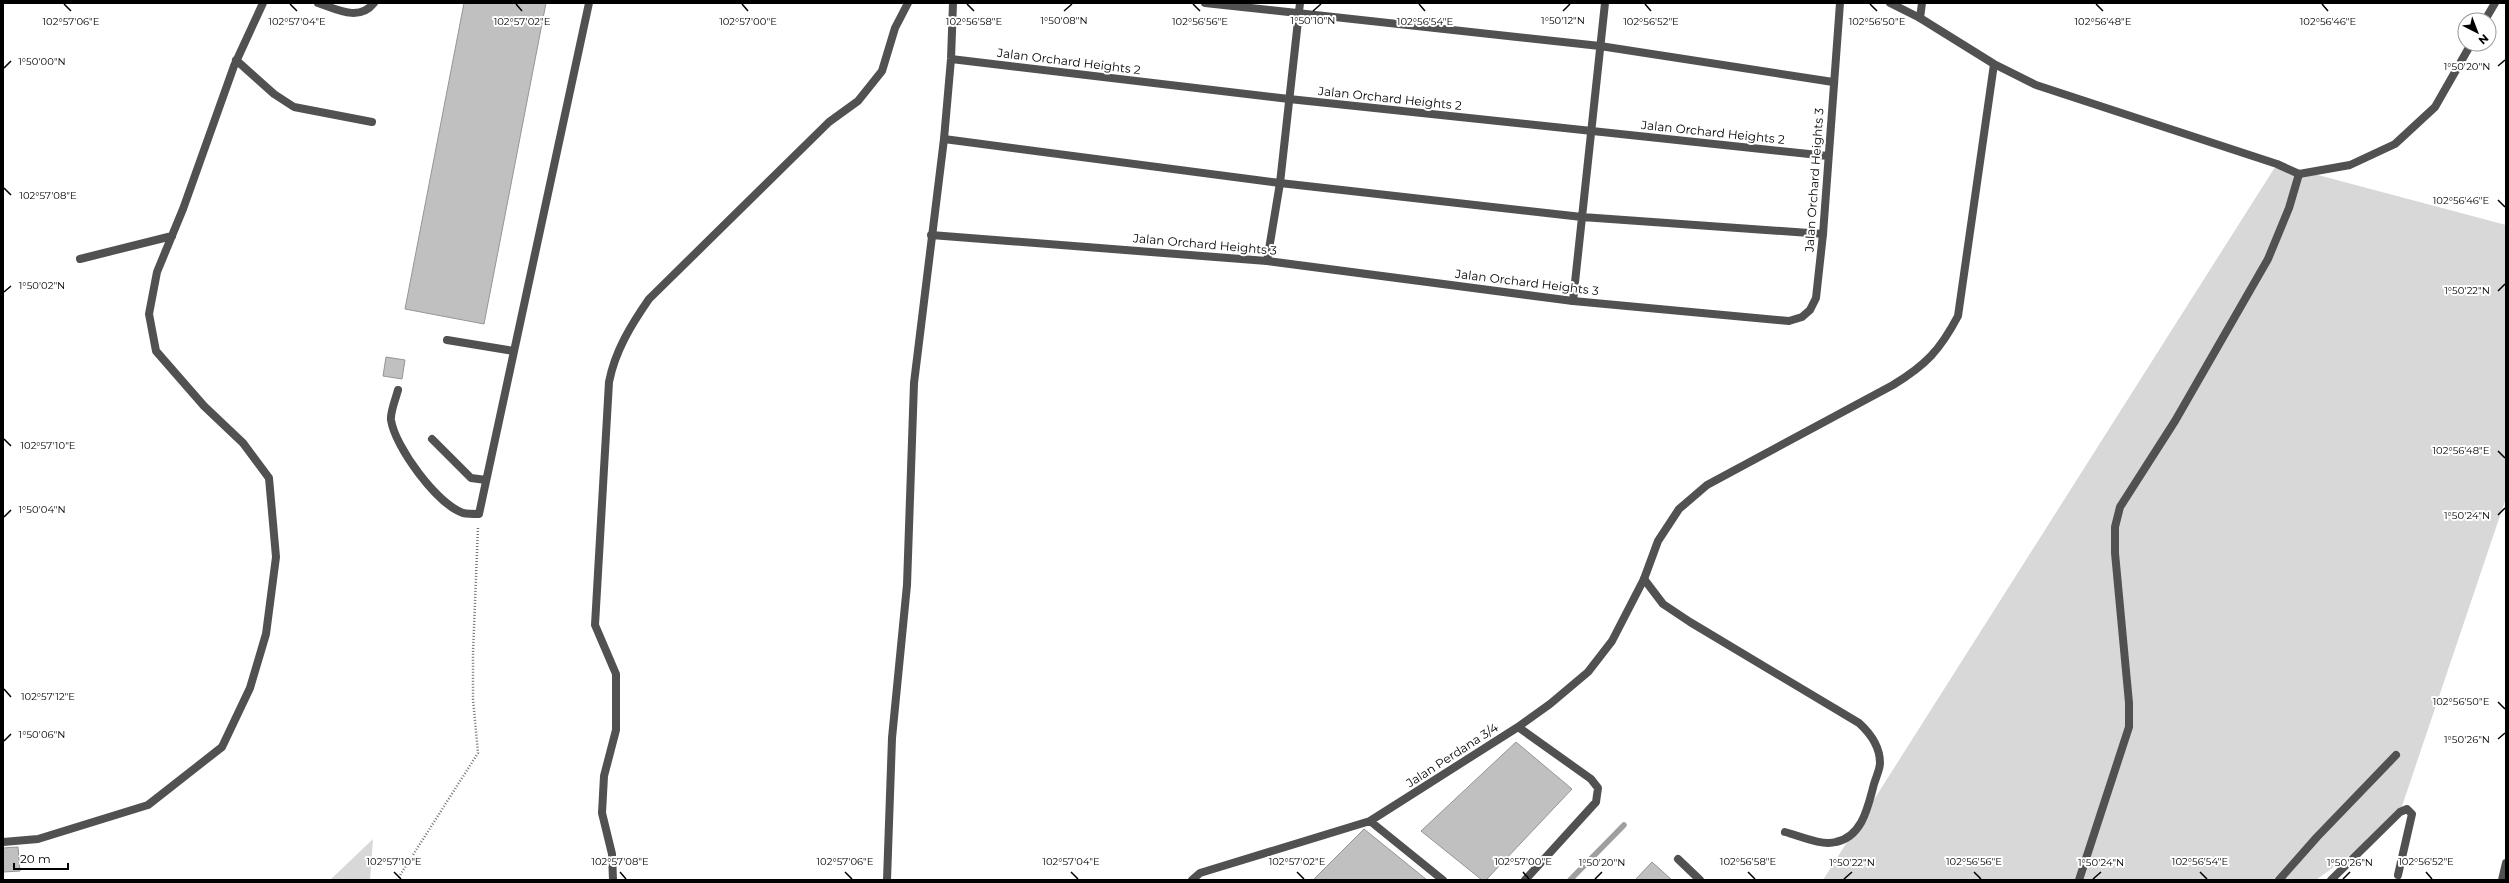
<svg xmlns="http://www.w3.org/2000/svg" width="2509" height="883" font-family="Montserrat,sans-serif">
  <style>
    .green { fill: #d8d8d8 }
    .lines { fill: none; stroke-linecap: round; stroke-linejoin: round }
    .stream { stroke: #9f9f9f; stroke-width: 5.5 }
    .building { fill: #c0c0c0; stroke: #959595 }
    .path { stroke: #737373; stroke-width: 2.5; stroke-dasharray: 1 2; stroke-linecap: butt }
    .lane { stroke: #515151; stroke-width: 8 }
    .street { stroke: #515151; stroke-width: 8 }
    .ticks { fill: none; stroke: #000; stroke-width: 1.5 }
    .labels { text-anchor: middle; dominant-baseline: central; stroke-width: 4; stroke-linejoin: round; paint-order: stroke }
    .street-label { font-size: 12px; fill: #000; stroke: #fff }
    .ticks-label { font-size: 10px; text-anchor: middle; fill: #000; stroke: #fff; stroke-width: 4; stroke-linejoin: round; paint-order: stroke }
  </style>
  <rect width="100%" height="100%" fill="#fff"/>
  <path class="green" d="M2277,164l229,61v273l-109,323 -81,59h-493z
    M373,839l-3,41h-40z"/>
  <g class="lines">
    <path class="stream" d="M1570,880l54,-55"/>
  </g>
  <path class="building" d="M464,3h82l-62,321 -79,-15z
    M386,357l19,3 -3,19 -19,-3z
    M1516,742l56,47 -86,91h-4l-61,-49z
    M1364,829l63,51h-114z
    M18,847l2,24 -17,1v-24z
    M1652,862l20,18h-37z"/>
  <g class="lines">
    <path class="path" d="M397,880l81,-127 -5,-54v-46l5,-126"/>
    <path class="lane" d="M318,3c18,6 41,19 56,0
      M1205,3l395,43 233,36
      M1920,18l2,-15
      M236,60l38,34 20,13 78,15
      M944,139l336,44 302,34 241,17
      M80,259l92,-23
      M1267,261l13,-78 20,-180
      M1573,301l32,-298
      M447,340l67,11
      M398,390c-2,8 -8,22 -7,30 4,27 46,84 72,93 5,1 11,1 16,1l110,-511
      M432,439l39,39 15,2
      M1644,579l19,25 27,18 169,101c11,10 21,24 21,40 0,6 -4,14 -6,21 -6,22 -11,52 -38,58 -15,4 -36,-6 -51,-10
      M3,842l35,-3 110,-34 74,-58 28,-59 16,-54 10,-77 -7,-79 -26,-35 -39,-37 -48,-55 -7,-37 8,-42 26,-63 51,-143 29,-63
      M2079,880l50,-153v-24l-14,-150v-26l5,-20 55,-86 93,-162 21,-51 10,-34
      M2279,880l38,-43 79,-82"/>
    <path class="street" d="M1890,3l30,15 74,46 42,21 241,79 22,10 51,-9 45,-21 40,-37 36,-63
      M2485,20l10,-17
      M951,59l338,40 539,57
      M931,235l336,26 306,40 216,20 13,-4 8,-7 6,-12 7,-64 17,-231
      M1518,727l32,-23 38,-32 24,-31 32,-62 14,-38 21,-32 28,-24 186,-100c33,-20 47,-35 65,-69l36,-252
      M1370,821l73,59
      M1678,859l22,21
      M613,880l-1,-26 -10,-41 2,-37 12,-46v-56l-21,-49 14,-243c6,-31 22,-57 40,-83l180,-177 29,-21 24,-30 13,-43 13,-25
      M887,880l5,-142 15,-153 7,-202 30,-244 7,-80 2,-56
      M1192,880l8,-7 170,-52 148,-94 73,52 7,9 -2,14 -71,78
      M2331,880l69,-68 7,-3 5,5 -14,61
      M2502,880l4,-17"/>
  </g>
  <path class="ticks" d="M64,4l7,7M290,4l7,7M516,4l6,7M742,4l6,7M967,4l7,7M1193,4l7,7M1419,4l6,7M1645,4l6,7M1870,4l7,7M2096,4l7,7M2322,4l6,7M1064,11l8,-7M1313,11l8,-7M1563,11l7,-7M2498,66l7,-6M4,68l7,-7M4,188l7,7M2498,200l7,7M2498,291l7,-7M4,292l7,-6M4,439l7,7M2498,451l7,7M2498,515l7,-7M4,517l7,-7M4,689l7,8M2498,702l7,7M2498,739l7,-6M4,741l7,-7M394,872l7,7M620,872l6,7M845,872l7,7M1071,872l7,7M1297,872l7,7M1523,872l6,7M1748,872l7,7M1974,872l7,7M2200,872l7,7M2426,872l6,7M1595,879l7,-7M1844,879l8,-7M2093,879l8,-7M2343,879l7,-7"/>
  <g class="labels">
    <g class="street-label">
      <text transform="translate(1069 61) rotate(7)">Jalan Orchard Heights 2</text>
      <text transform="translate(1390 98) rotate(6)">Jalan Orchard Heights 2</text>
      <text transform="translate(1713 132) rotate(6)">Jalan Orchard Heights 2</text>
      <text transform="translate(1814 180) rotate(-86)">Jalan Orchard Heights 3</text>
      <text transform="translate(1205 244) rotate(5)">Jalan Orchard Heights 3</text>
      <text transform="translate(1527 282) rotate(7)">Jalan Orchard Heights 3</text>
      <text transform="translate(1452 755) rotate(-33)">Jalan Perdana 3/4</text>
    </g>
  </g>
  <g class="ticks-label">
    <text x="1064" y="24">1°50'08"N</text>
    <text x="1313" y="24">1°50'10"N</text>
    <text x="1563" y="24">1°50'12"N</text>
    <text x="71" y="25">102°57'06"E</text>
    <text x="297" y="25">102°57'04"E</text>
    <text x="522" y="25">102°57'02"E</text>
    <text x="748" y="25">102°57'00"E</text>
    <text x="974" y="25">102°56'58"E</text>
    <text x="1200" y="25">102°56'56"E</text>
    <text x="1425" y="25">102°56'54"E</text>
    <text x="1651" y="25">102°56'52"E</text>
    <text x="1877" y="25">102°56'50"E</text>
    <text x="2103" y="25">102°56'48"E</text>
    <text x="2328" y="25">102°56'46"E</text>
    <text x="42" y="65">1°50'00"N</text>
    <text x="2467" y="70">1°50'20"N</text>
    <text x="48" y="199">102°57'08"E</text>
    <text x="2461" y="204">102°56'46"E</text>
    <text x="42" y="289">1°50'02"N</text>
    <text x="2467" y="294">1°50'22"N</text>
    <text x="48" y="449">102°57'10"E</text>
    <text x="2461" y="454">102°56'48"E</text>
    <text x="42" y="513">1°50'04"N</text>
    <text x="2467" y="519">1°50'24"N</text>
    <text x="48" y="700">102°57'12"E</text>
    <text x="2461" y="705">102°56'50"E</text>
    <text x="42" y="738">1°50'06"N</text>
    <text x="2467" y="743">1°50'26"N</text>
    <text x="394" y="865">102°57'10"E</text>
    <text x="620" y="865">102°57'08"E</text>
    <text x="845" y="865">102°57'06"E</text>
    <text x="1071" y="865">102°57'04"E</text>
    <text x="1297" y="865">102°57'02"E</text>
    <text x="1523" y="865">102°57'00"E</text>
    <text x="1748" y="865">102°56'58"E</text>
    <text x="1974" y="865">102°56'56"E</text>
    <text x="2200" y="865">102°56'54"E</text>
    <text x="2426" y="865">102°56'52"E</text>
    <text x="1602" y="866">1°50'20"N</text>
    <text x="1852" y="866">1°50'22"N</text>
    <text x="2101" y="866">1°50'24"N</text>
    <text x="2350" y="866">1°50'26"N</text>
  </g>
  <rect width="2509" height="883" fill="none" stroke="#000000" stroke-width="8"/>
  <g transform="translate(2477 32) rotate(138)"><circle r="19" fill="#ffffff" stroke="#999999"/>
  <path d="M0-3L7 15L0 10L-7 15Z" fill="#000000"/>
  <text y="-6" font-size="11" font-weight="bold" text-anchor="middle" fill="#000000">N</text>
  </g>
  <path d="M14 863v6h54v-6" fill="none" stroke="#000000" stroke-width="2"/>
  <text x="20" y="863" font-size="12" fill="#000000" stroke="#ffffff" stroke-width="3" paint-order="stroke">20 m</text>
</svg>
